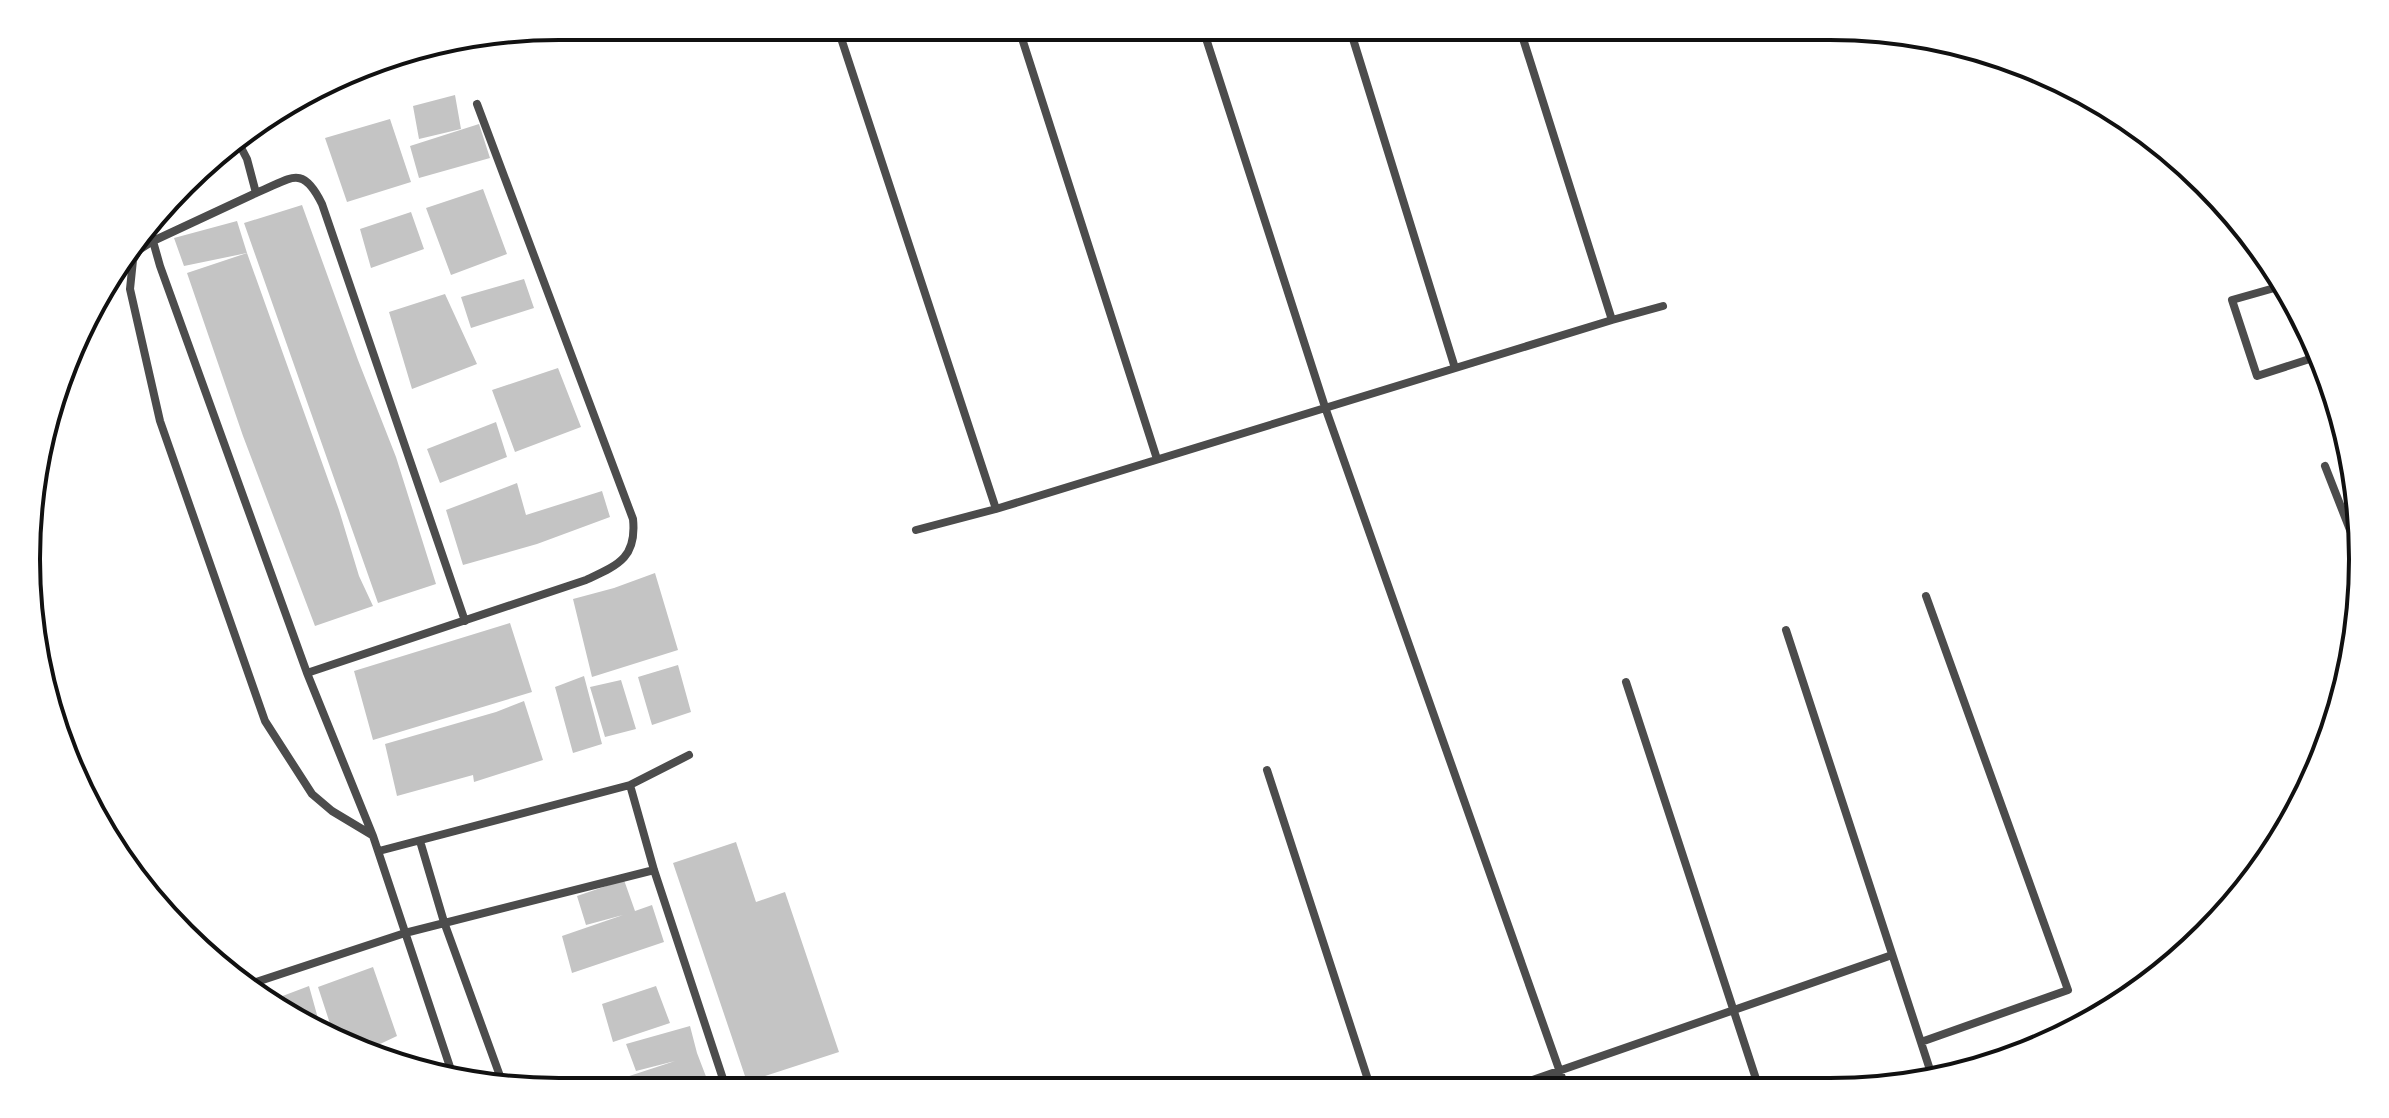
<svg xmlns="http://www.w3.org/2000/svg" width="2389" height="1118" font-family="'Times New Roman',serif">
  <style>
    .building { fill: #c4c4c4 }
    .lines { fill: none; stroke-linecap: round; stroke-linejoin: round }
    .minor { stroke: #4c4c4c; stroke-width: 8 }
    .rim { fill: none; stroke: #111; stroke-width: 4 }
  </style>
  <rect width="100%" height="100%" fill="#fff"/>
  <path class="building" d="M455,95l6,34 -42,10 -6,-33z
    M390,119l21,63 -64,20 -22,-64z
    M479,124l11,34 -71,20 -9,-32z
    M483,189l24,65 -56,21 -25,-67z
    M302,205l56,155 38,97 40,127 -58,19 -134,-380z
    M411,212l13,37 -53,19 -11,-39z
    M237,221l10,32 -63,13 -10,-28z
    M247,253l92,257 20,66 14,30 -58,20 -72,-190 -56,-163z
    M524,279l10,29 -63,20 -10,-31z
    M445,294l32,70 -65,25 -23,-77z
    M558,368l23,59 -66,25 -23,-62z
    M496,422l11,35 -67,26 -13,-34z
    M517,483l9,32 76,-24 8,26 -73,27 -74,21 -17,-55z
    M655,573l23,77 -86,27 -19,-78 41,-11z
    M510,623l22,69 -159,48 -19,-69z
    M678,665l13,47 -39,13 -14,-48z
    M584,676l18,68 -29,9 -18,-66z
    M621,680l15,49 -31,8 -15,-50z
    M524,701l19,59 -69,22 -1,-7 -76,21 -12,-52 111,-32z
    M736,842l20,60 29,-10 54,160 -92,30 -74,-219z
    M624,880l11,31 17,-6 12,37 -92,31 -10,-37 61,-21 -37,10 -9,-29z
    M373,967l24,69 -36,17 -25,-11 -18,-55z
    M309,986l10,36 -11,4 -44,-23z
    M656,986l14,37 -57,19 -11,-38z
    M690,1026l7,27 13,34 -11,5h-88l-3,-9 67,-22 -39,10 -10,-27z"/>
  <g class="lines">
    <path class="minor" d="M837,26l159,483 616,-189 -93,-294
      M1018,26l139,433
      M1202,26l123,381 241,682
      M1349,26l106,342
      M235,136l12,23 9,34c35,-14 46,-30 66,11l143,417
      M256,193l-103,48 -14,9 -6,10 -3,29 30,132 105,300 47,73 20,17 40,24
      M149,227l11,39 147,407 66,163 82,246
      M2285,285l-53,15 25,76 65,-21
      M1612,320l51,-14
      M2325,466l38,97
      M916,530l80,-21
      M1786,630l147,449
      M307,673l279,-93c32,-15 51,-22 47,-61l-156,-415
      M1626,682l133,406
      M1267,770l104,319
      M630,785l24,85 73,221
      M420,841l24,81 60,165
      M379,851l251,-66 59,-30
      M244,986l161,-53 249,-63
      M1921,1042l147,-52 -142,-394
      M1507,1089l385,-134"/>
  </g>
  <path d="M0 0H2389V1118H0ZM559 40H1830A519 519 0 0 1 2349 559V559A519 519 0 0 1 1830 1078H559A519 519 0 0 1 40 559V559A519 519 0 0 1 559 40Z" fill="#fff" fill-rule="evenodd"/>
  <path class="rim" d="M559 40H1830A519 519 0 0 1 2349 559V559A519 519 0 0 1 1830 1078H559A519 519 0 0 1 40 559V559A519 519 0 0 1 559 40Z"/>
</svg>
